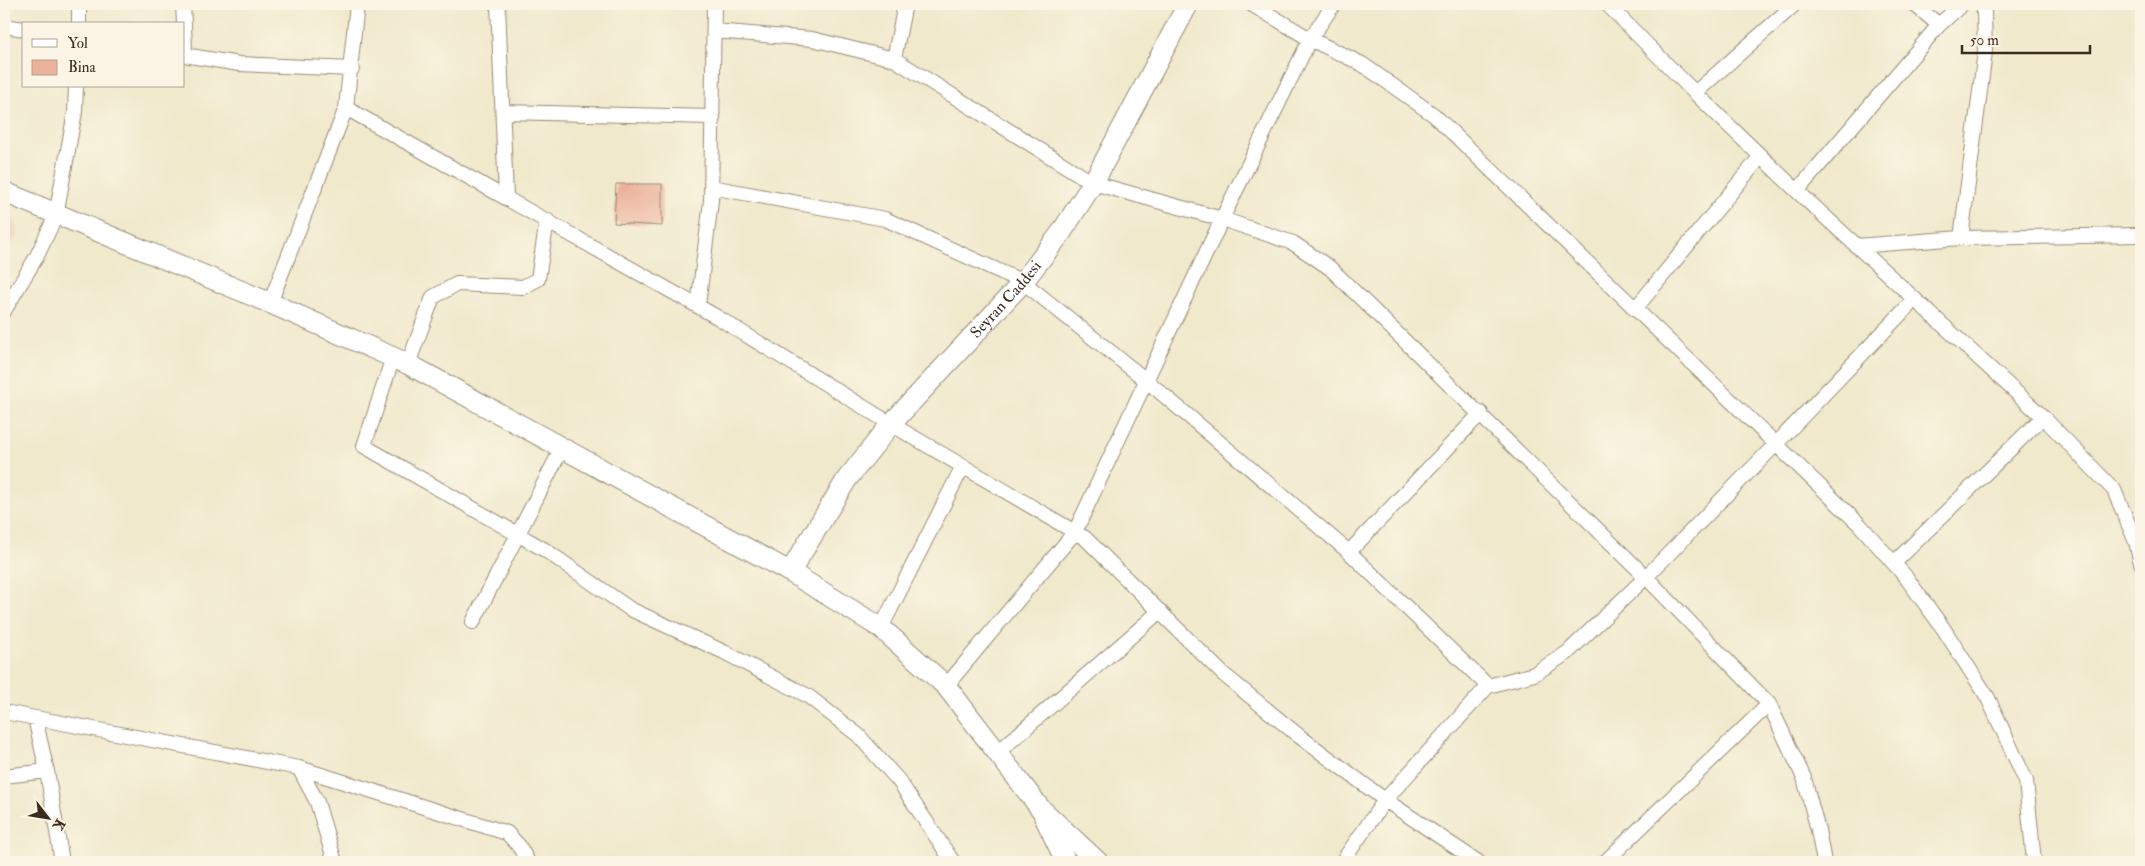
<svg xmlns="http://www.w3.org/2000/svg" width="2145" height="866" font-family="'IM FELL Double Pica',serif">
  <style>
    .built { fill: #efd6bc }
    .building { fill: #ebb19a }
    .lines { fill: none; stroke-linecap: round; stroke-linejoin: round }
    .street-casing { stroke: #968a75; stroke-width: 16 }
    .secondary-casing { stroke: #968a75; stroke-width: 22 }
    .street { stroke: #fff; stroke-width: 14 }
    .secondary { stroke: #fff; stroke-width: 20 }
    .labels { text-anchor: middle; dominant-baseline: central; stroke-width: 5; stroke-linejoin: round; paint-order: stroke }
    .street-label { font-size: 16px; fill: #3b2a1e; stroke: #fcf5e5 }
  </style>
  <rect width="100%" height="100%" fill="#fcf5e5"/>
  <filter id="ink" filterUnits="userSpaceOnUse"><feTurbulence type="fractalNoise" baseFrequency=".02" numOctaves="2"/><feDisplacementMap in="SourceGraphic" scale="10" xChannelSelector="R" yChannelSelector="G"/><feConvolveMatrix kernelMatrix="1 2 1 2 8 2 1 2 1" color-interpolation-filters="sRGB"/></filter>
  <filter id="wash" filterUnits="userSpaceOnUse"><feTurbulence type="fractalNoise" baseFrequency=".0096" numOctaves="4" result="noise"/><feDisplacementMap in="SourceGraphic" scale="20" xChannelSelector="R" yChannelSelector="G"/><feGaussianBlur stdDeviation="1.12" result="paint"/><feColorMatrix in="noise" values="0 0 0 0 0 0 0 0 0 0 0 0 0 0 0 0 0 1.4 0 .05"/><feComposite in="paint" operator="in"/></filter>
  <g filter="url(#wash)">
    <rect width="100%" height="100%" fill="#f0e9cc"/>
    <path class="built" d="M4,215l11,5 3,15 -14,19z"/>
    <g id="blocks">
      <path class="building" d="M616,184h46v42l-48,-3z"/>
    </g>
  </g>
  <g filter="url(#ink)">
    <use href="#blocks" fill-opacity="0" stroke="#968a75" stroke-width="1"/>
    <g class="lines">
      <defs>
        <path id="street" d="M79,4v20
          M183,4l1,20
          M498,4l8,193
          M1251,4l59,35 52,25 72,51 426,410 45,51 38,52 45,70 38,83 8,81
          M1607,4l88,89 102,98 246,226 71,73 22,52 5,21
          M1914,4l25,21
          M184,24l1,31
          M4,26l20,3
          M714,31l98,8 82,20 199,124 129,36 71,24 37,25 316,309 123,127 35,74 14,52 6,32
          M184,55l55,9 113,5
          M894,59l11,-55
          M1695,93l100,-89
          M346,108l371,209 174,107 194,114 138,136 76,62 86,64 93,62
          M503,112l210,5
          M711,187l174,32 138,63 124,99 202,171 139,134
          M1797,191l142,-166 23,-21
          M1961,238l24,-186 -1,-40 -1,-8
          M1856,246l105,-8 180,-3
          M270,303l76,-195 11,-104
          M698,306l13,-105 3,-197
          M1635,309l126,-153
          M4,311l33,-55 19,-41 19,-103 1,-26
          M393,357l-29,89 181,104 85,59 94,43 84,44 50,39 41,46 54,81
          M408,364l25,-67 24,-13 66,3 15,-8 9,-59
          M1349,552l132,-139
          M1894,563l149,-146
          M473,622l89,-174
          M881,628l82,-162
          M946,686l129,-154 147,-313 88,-180 24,-35
          M4,712l295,56 18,34 18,60
          M35,718l12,53 15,91
          M997,753l163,-142
          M299,768l208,65 12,13 9,16
          M4,776l43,-5
          M1342,862l43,-62 103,-114 46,-12 33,-21 79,-76 130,-133 139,-145
          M1605,862l164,-158"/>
        <g id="secondary">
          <path d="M4,192l266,111 138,61 382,208 91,56 65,58 94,122 58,54"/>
          <path id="s1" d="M790,572l57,-93 44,-55 132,-142 38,-49 32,-50 95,-179"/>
          <path d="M1044,816l22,46"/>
        </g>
      </defs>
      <use href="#street" class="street-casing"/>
      <use href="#secondary" class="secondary-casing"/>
      <use href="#street" class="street"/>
      <use href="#secondary" class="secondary"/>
    </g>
  </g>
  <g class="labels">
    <g class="street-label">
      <text stroke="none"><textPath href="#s1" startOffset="349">Seyran Caddesi</textPath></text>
    </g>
  </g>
  <rect width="2145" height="866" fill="none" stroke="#fcf5e5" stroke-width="20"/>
  <rect x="22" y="22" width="162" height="65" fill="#fcf5e5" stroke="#afa495"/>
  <rect x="32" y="39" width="25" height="8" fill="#ffffff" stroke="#afa495"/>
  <text x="68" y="48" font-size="15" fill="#3b2a1e">Yol</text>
  <rect x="32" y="60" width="25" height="15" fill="#ebb19a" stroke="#afa495"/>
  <text x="68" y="72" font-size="15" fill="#3b2a1e">Bina</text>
  <g transform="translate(48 818) rotate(121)" stroke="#fcf5e5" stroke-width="4" paint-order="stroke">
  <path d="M0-4L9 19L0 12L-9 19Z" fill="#3b2a1e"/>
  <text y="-8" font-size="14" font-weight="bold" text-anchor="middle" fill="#3b2a1e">K</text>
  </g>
  <path d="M1962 45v8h128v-8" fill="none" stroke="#3b2a1e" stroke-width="2.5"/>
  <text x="1970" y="45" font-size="15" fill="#3b2a1e" stroke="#fcf5e5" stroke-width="4" paint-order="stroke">50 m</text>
</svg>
